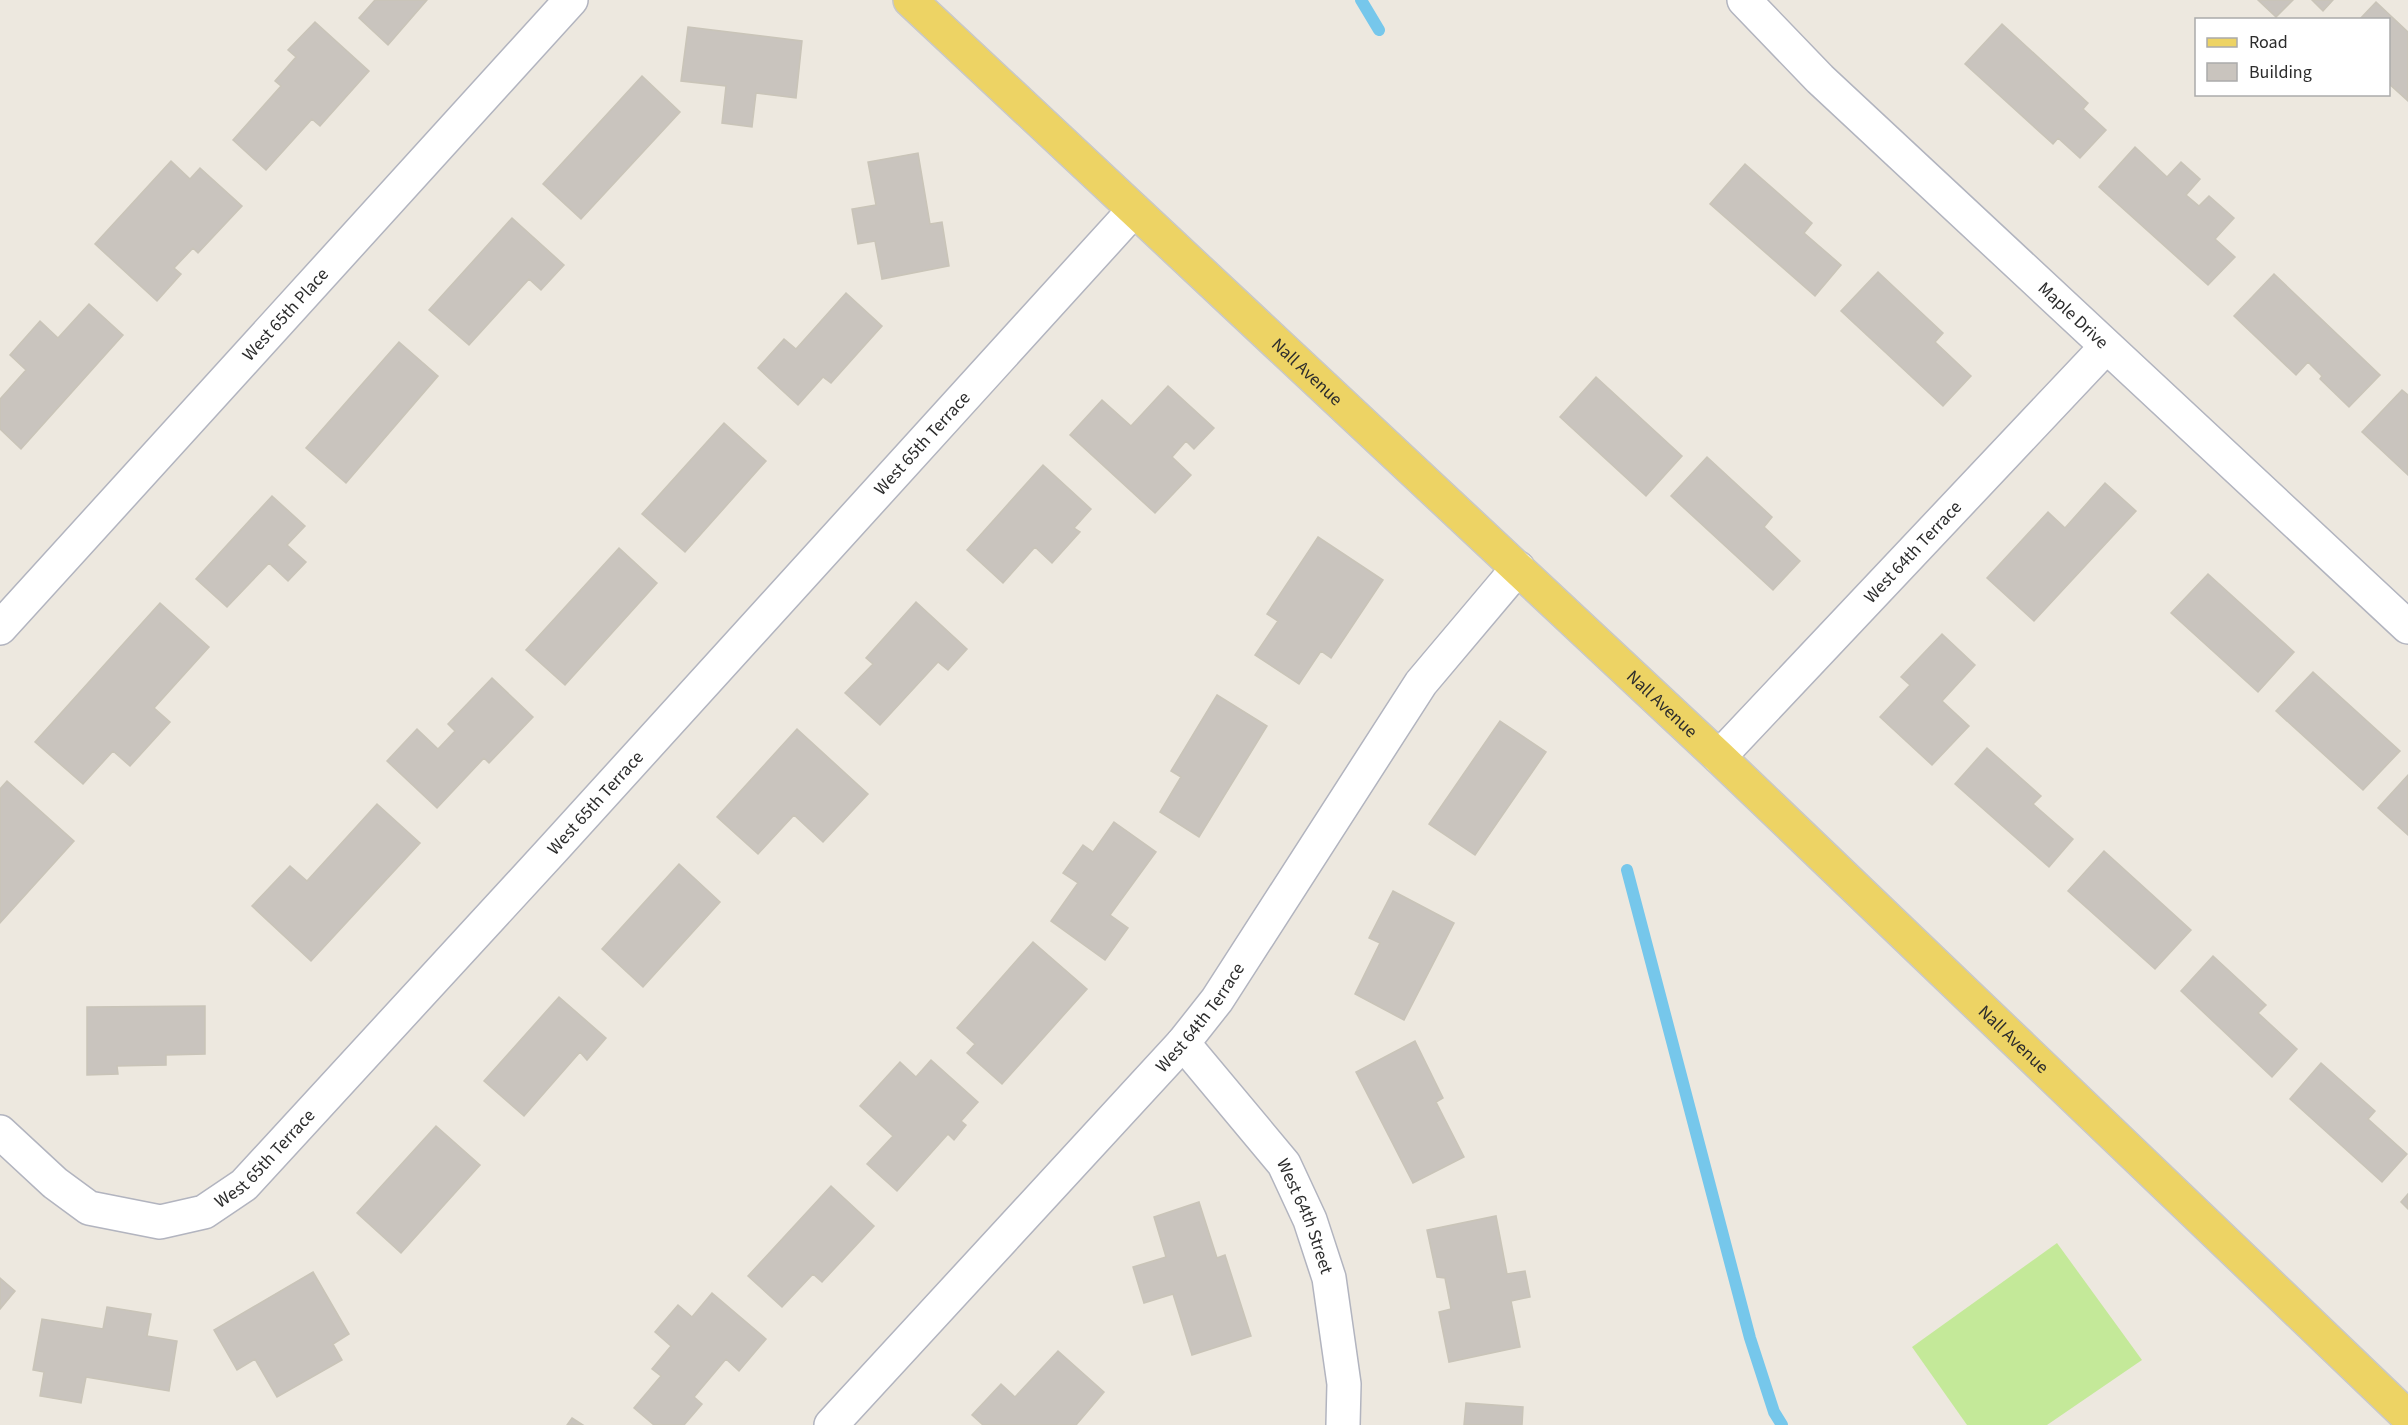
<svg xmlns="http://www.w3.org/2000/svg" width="2408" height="1425" font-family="'Source Sans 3',sans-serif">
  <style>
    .pitch { fill: #c4e999 }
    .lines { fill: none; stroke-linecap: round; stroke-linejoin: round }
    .stream { stroke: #76c7eb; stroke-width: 12 }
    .building { fill: #c9c4be; stroke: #c9c4b8; stroke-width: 1.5 }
    .minor-casing { stroke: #b2b4bf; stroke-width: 36 }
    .major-casing { stroke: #c8c8c8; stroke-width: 36 }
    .minor { stroke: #fff; stroke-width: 33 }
    .major { stroke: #edd364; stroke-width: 33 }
    .labels { text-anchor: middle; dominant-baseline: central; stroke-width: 5; stroke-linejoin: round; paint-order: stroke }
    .street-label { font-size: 18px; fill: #2c2c2c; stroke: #fff }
  </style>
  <rect width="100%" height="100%" fill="#ede8df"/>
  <path class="pitch" d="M2057,1243l85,117 -95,65h-80l-55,-78z"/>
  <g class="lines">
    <path class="stream" d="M1361,0l18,30
      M1627,870l123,468 24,74 8,13"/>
  </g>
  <path class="building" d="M375,0h52l-39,45 -29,-27z
    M2258,0h35l-17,17z
    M2312,0h21l-10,11z
    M2376,2l32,30v69l-20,-18v-63h-29z
    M315,22l54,49 -49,55 -8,-7 -46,51 -33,-30 48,-54 -6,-5 21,-24 -8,-7z
    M2002,24l86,79 -5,6 23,21 -26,28 -22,-20 -5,6 -88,-80z
    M688,27l114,14 -6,57 -40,-5 -4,34 -30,-4 4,-37 -45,-5z
    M642,76l38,36 -99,107 -38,-35z
    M2135,147l32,30 14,-15 19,17 -14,16 13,11 10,-10 25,22 -19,21 20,18 -27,28 -109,-98z
    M918,153l12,71 12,-2 7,44 -67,13 -7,-38 -17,3 -6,-35 24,-4 -8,-43z
    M171,161l19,18 10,-11 42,38 -44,47 -5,-5 -19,20 7,6 -24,27 -62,-57z
    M1745,164l67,59 -8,10 37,32 -26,31 -105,-92z
    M512,218l52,47 -23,25 -12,-11 -60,66 -40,-35z
    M1878,272l65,61 -8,9 36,34 -28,30 -102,-95z
    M2274,274l106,101 -31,32 -29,-28 2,-3 -14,-14 -12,13 -62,-59z
    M846,293l36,33 -51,57 -8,-6 -25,28 -40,-37 26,-29 12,10z
    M89,304l34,31 -102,114 -21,-20v-30l26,-29 -16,-15 30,-34 18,17z
    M399,342l39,34 -92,107 -40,-35z
    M1596,377l86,79 -36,40 -86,-79z
    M1168,386l46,42 -20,21 -8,-8 -14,16 19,18 -36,38 -85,-78 32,-35 29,26z
    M2402,390l6,5v80l-46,-43z
    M724,423l42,38 -81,91 -43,-38z
    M1707,457l65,60 -8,10 36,34 -27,29 -102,-94z
    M1043,465l48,44 -17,19 6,4 -28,31 -17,-16 -32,36 -36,-33z
    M2105,483l31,28 -102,110 -47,-43 61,-66 17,16z
    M272,496l33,30 -18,19 19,17 -18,19 -19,-18 -42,44 -31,-28z
    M1318,537l65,43 -52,78 -10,-7 -22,33 -44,-29 23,-34 -11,-7z
    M619,548l38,35 -92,102 -39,-35z
    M2208,574l86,78 -36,40 -87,-79z
    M916,602l51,47 -19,21 -10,-8 -58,63 -35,-32 28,-29 -7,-6z
    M160,603l49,44 -55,61 16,14 -40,44 -17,-15 -30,33 -48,-42z
    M1942,634l33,31 -33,36 27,25 -37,39 -52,-48 30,-32 -9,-8z
    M2313,672l87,79 -37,39 -87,-79z
    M492,678l41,39 -44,46 -5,-5 -47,50 -50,-47 30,-32 21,20 17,-18 -7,-7z
    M1217,695l50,31 -68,111 -39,-25 21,-35 -10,-6z
    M1500,721l46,31 -71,103 -46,-31z
    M797,729l71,65 -45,48 -29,-27 -36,39 -41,-37z
    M1987,748l54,48 -8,8 40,35 -24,28 -94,-83z
    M2408,775v60l-30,-27z
    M7,781l67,60 -74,82v-134z
    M377,804l43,39 -109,118 -59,-55 38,-40 17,15z
    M1114,822l42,30 -46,63 18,13 -23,32 -54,-39 27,-38 -15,-10 20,-28 10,7z
    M2104,851l87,79 -36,39 -87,-78z
    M679,864l41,38 -77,85 -41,-38z
    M1393,891l61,32 -50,97 -49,-26 25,-51 -11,-5z
    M1033,942l54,47 -85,95 -35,-31 8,-9 -18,-16z
    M2213,956l53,49 -8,8 39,36 -25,28 -91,-86z
    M559,997l47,41 -19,22 -7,-8 -56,64 -40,-35z
    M205,1006v48l-39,1v10l-49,1 1,8 -31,1v-68z
    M1415,1041l28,57 -7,4 28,55 -51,26 -57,-111z
    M931,1060l47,42 -17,19 5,4 -12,15 -6,-6 -51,57 -30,-27 26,-28 -33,-30 40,-44 16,15z
    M2321,1063l54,48 -7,8 39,35 -25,28 -92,-83z
    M436,1126l44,39 -79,88 -44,-40z
    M831,1186l43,40 -52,56 -9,-8 -31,33 -34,-31z
    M2408,1194v15l-7,-7z
    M1199,1202l18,56 8,-3 26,81 -59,19 -19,-61 -29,9 -11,-36 33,-10 -12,-40z
    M1496,1216l11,58 18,-3 5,26 -19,4 9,46 -71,15 -10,-50 12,-3 -6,-31 -8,-1 -10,-47z
    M313,1272l36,62 -16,10 9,16 -65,37 -22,-38 -18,11 -23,-40z
    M0,1278l15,13 -15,18z
    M712,1293l54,46 -27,32 -13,-12 -32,38 8,7 -18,21h-30l-20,-17 27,-32 -9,-7 19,-23 -16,-14 23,-27 14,12z
    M107,1307l44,7 -4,22 30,5 -8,50 -83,-14 -5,26 -41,-7 4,-24 -11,-2 9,-51 61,10z
    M1058,1351l46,41 -28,33h-93l-11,-10 29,-31 14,13z
    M1466,1403l57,4 -1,18h-58z
    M572,1418l11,7h-16z"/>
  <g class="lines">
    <defs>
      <g id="minor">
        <path id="s1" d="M1744,0l76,79 588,548"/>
        <path id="s2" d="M0,628l571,-628"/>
        <path id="s3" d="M1719,757l387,-410"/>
        <path id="s4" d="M1183,1043l101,121 26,56 19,58 15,106 -1,41"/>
        <path id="s5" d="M0,1132l55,51 34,25 71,14 44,-10 40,-27 310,-337 580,-638"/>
        <path id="s6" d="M831,1425l352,-382 34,-43 204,-317 97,-115"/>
      </g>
      <g id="major">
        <path id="s7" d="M910,0l809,757 689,660"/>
      </g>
    </defs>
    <use href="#minor" class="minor-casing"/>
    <use href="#major" class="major-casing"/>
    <use href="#minor" class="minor"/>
    <use href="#major" class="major"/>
  </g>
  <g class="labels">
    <g class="street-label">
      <text stroke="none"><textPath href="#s2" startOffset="424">West 65th Place</textPath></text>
      <text stroke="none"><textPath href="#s1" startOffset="456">Maple Drive</textPath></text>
      <text stroke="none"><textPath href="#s7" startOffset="544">Nall Avenue</textPath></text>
      <text stroke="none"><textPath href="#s5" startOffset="1288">West 65th Terrace</textPath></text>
      <text stroke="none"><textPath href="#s3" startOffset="282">West 64th Terrace</textPath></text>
      <text stroke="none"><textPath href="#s7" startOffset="1030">Nall Avenue</textPath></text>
      <text stroke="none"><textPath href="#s5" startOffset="802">West 65th Terrace</textPath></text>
      <text stroke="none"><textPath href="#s6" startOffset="550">West 64th Terrace</textPath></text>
      <text stroke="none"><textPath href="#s7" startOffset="1516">Nall Avenue</textPath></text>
      <text stroke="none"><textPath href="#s5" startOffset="316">West 65th Terrace</textPath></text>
      <text stroke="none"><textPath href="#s4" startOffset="214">West 64th Street</textPath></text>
    </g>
  </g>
  <rect x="2195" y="18" width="195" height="78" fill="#ffffff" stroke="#ababab" stroke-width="1.5"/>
  <rect x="2207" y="38" width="30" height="9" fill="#edd364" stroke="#ababab" stroke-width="1.5"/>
  <text x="2249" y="48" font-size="18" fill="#2c2c2c">Road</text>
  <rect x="2207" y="63" width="30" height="18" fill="#c9c4be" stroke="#ababab" stroke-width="1.5"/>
  <text x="2249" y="78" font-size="18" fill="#2c2c2c">Building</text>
</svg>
